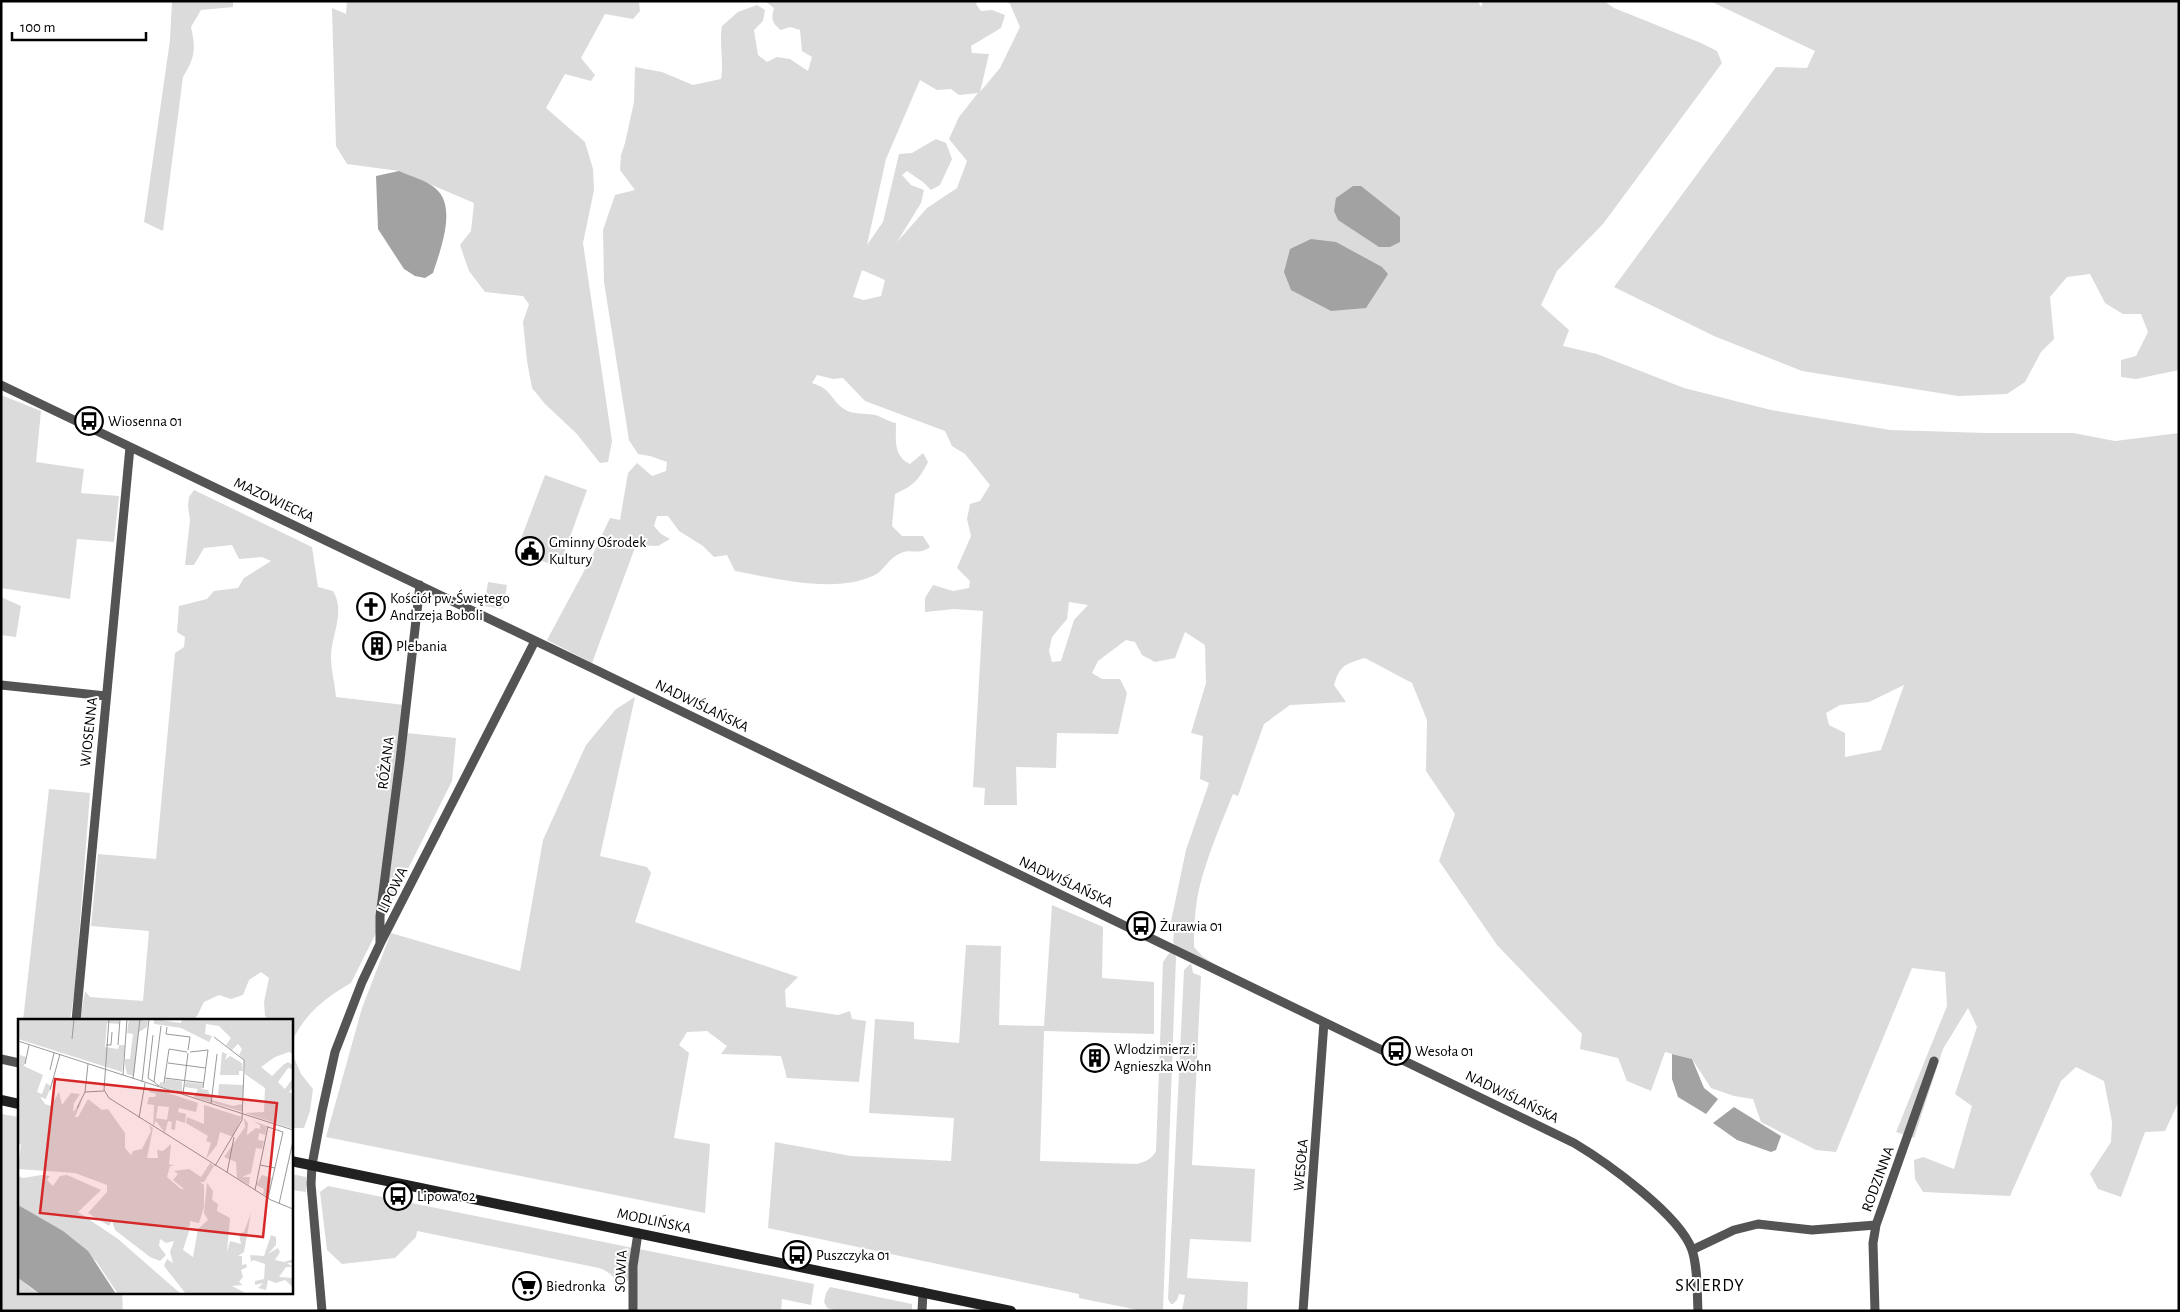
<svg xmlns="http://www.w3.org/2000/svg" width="2180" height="1312" font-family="'Alegreya Sans',sans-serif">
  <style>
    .green { fill: #dbdbdb; fill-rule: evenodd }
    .water { fill: #a2a2a2 }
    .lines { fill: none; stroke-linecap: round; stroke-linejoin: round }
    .minor { stroke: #545454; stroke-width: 9 }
    .secondary { stroke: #212121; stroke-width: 10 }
    .labels { text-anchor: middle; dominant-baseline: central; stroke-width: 4; stroke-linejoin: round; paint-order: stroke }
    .poi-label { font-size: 15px; fill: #000; stroke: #fff; text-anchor: start }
    .street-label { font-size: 15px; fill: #000; stroke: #fff }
    .quarter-label { font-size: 18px; letter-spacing: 1px; fill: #000; stroke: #fff }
    .inset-road { fill: none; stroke: #999; stroke-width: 1 }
    .view { fill: #d62828; fill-opacity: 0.15; stroke: #d62828; stroke-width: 2.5 }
    .inset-edge { fill: none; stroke: #000; stroke-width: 2.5 }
  </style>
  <rect width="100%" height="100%" fill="#fff"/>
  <path class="green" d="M172,1h61v6l-32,3 -10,17c5,23 4,30 -8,50l-20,154 -19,-9 26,-182z
    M347,1h292l1,10 -7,8 -28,-5 -24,44 14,17 -4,6 -26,-7 -19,34 39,34 8,27 1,21 -11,53 29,198 -4,21 -8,1 -24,-30 -31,-29 -13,-16 -5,-27 -4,-39 6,-18 -6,-8 -38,-4 -16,-21 -9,-26 11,-14 3,-28 -75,-32 -52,-7 -11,-18 -4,-138 14,6z
    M765,1h213l-2,3 5,7 11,-1 13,5 -4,13 -30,18 1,7 17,1 -9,38 20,-24 20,-41 -10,-23 -4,-3h472l3,6 2,-6h121l10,7 87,35 16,8 5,12 -119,161 -46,47 -16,34 28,25 -6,16 34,8 87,34 87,22 119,20 96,3h87l42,8 64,-8v668l-14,30 -20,1 -24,65 -23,-8 -8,-15 21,-32 1,-20 -8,-41 -28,-14 -15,14 -51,115 -87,-4 -8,-13 -1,-19 9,-3 31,12 18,-63 -17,-12 22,-67 -9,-19 -25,41 -29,89 -18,-6 51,-126 -2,-34 -33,-4 -76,184 -20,-2 -55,-28 -8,-23 -19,-3 -23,-8 -19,-29 -27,-7 -14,39 -24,-10 -9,-23 -38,-9 2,-15 -85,-89 -58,-84 16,-47 -29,-43 1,-51 -15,-37 -47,-25c-20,6 -25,7 -31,27l12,17 -56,3 -26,19 -26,72 -5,-2c-12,30 -25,60 -33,91 -5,20 -6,41 -6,62l8,9 20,13 -47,-24 -2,-3 1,-11h-5l17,-81 23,-67 -9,-4 3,-43 -12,-3 15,-50 -1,-38 -20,-13 -10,26 -20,4 -13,-7 -7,-13 -9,-2 -28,21 -6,12 10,6h18l7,14 -9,41 -61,-1 -1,35 -40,-1 1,38h-33l1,-17 -12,-1 10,-176 -29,-2 -29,3v-14l8,-13 20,6 16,-3 1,-7 -13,-13 14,-32 -4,-17 3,-15 10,-3 10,-16 -25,-31 -13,-8 -7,-15 -80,-30 -22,-23 -10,1 -16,-4 -5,8c20,6 17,15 32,26 9,6 21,4 31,6 5,1 14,7 21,8 0,16 -3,33 14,41l13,-11 5,9c-9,18 -15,24 -33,32l-3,32 10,10h21l7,11c-12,9 -18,1 -29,6 -13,5 -17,18 -26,22 -40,19 -97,4 -140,-4l-8,-16 -13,2 -11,-11 -24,-15 -11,-15h-11l-3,10 7,8 9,5 -12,7 -22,-1 -44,118 -45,-23 44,-82 19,-40 10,2 8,-47 9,-10 15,13 14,-5 1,-9 -17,-6 -12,-2 -9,-14 -25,-158 -1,-52 12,-35 20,-5 -15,-20 1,-15 4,-12 9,-41 1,-35 27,5 31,13 28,-6c3,-19 -2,-34 1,-53l16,-14 19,-7 8,5 -2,11 -9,9 4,25 9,7 10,-5 13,2 18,12 4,-14 -10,-6 -2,-21 -10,-3 -9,3c-9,-6 -10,-12 -7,-22zM920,80l17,10 14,-1 8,6 19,-2 -19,24 -10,22 18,22 -10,27 -30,20 -30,34 24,-39 3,-13 -13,-5 -9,-10 5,-4 16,11 8,8 9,-5 12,-26 -6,-16 -10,-4 -24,14 -13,1 -16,68 -16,23 19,-86zM862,270l23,10 -4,16 -17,4 -11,-3zM1069,602l19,3 -14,15 -13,41 -9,1 -3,-11 3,-14 15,-18zM1904,685l-23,65 -36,7v-24l-16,-8 -3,-12 14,-8 29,-3z
    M1710,1h469v369l-43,9 -15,-2v-17l15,-4 12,-24 -7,-18h-18l-18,-11 -15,-29 -23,3 -17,20 4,42 -13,13 -16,30 -18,12 -49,2 -156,-25 -88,-35 -100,-49 162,-220 31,1 8,-17z
    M1,395l40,16 -5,51 48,7 -3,24 38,3 -5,46 -37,-3 -7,60 -69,-11z
    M545,475l42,15 -28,77 -43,-15z
    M194,490l118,57 6,40 15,4c13,21 -2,44 -2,66 0,13 4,27 5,40l68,8 2,28 50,5 -4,43 -101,202c-26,15 -48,32 -60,61v-23h-20l-6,-5 -1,-14 5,-24 -8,-6 -12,8 -6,15 -12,4 -12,-4 -15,7 -7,14 -5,5h-112l5,-30 5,6 53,4 6,-70 -58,-5 7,-72 58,5 19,-206 9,-6 1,-10 -8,-5 2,-26 28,-7 7,-8 24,-3 6,-10 27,-17 -9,-4 -23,2 -7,-14 -28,3 -10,17h-9l5,-45 -2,-14 1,-9z
    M488,582l19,3 -4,24 -19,-3z
    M1,597l20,9 -5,31 -15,-2z
    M635,697l-35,159 47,11 4,6 -16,49 163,55 -13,13 1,17 52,8 12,-4 2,8 14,2 -7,61 -72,-4 -6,-22 -60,-2 6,-8 -20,-15 -20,1 -8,13 10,8 -15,85 36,6 -5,69 -379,-76 36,-129 29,-75 129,38 23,-131 43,-95 30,-36z
    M49,789l41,4 -15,194 -5,34h-47z
    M1052,905l51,22 -1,51 52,4v52l-110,-3 -4,130 97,3c9,-3 14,-4 19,-13l7,-189 7,-10 5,2 1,3 -13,354h-20l-64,-13v-4l-311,-66 7,-86 76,14 100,5 3,-43 -85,-5 6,-94 39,3v17l45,4 7,-98 35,1 -2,79 45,1z
    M1191,963l2,10 8,3 -9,189 63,4 -4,73 -61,-3 -3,39 61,4 -1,29h-65l3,-16 -6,-1 -2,6 -4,4h-2l-3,-5 16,-329z
    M291,1051l10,23 12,15 -3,22 -6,17h-13z
    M1,1114l18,3v176h103l1,18h-122z
    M291,1174l15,3v15l-15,-2z
    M328,1186l305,62 -3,31 -6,5c-12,-5 -12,-12 -25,-16l-182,-37 -1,6 -21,21 -53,6 -15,-14 -7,-58z
    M639,1249l175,35 -3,21 -29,-6 -1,12h-144l-1,-47z
    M830,1287l82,17v7h-73l-12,-3 -3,-6 2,-9z"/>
  <path class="water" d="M399,171c11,5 27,9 36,17 23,18 5,63 -2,85l-8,5 -10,-2 -11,-7 -26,-40 -2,-53z
    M1353,186h8l39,31v25l-10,5h-11l-41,-27 -4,-9 2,-13z
    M1311,239l25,3 46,25 6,7 -22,34 -35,3 -40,-21 -7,-18 6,-23z
    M1672,1054l20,5 12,29 14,11 -12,15 -28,-17 -6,-18z
    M1734,1107l47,29 -5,14 -5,2 -34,-12 -24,-17z"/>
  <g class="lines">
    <path class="minor" d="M1,385l593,284 980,474c32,19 106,72 118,107 6,18 5,42 6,61
      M1,685l105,11
      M380,943v-27l20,-156 20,-175
      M76,1021l54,-574
      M1,1059l18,4
      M1692,1250l42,-20 24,-6 54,6 64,-5
      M322,1311l-11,-127 1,-19 10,-54 13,-59 27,-70 18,-38 155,-303
      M633,1311v-45l5,-33
      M922,1311l1,-19
      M1303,1311l21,-289
      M1875,1311l-2,-68 3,-18 58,-164"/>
    <path class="secondary" d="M1,1100l18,4
      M291,1161l720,150"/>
  </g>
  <defs>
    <symbol id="bus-ring" viewBox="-11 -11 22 22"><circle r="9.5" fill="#fff" stroke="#000" stroke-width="1.5"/><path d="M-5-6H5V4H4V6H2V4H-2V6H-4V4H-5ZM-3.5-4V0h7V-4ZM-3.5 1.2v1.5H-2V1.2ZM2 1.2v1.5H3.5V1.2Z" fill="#000"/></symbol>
    <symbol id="civic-ring" viewBox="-11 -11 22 22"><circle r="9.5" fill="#fff" stroke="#000" stroke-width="1.5"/><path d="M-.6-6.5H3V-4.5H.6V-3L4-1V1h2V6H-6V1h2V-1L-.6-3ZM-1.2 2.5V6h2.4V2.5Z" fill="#000"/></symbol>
    <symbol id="church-ring" viewBox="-11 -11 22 22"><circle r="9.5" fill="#fff" stroke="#000" stroke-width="1.5"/><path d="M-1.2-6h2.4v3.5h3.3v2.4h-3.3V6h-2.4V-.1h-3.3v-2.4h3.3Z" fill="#000"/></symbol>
    <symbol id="building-ring" viewBox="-11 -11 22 22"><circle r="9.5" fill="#fff" stroke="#000" stroke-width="1.5"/><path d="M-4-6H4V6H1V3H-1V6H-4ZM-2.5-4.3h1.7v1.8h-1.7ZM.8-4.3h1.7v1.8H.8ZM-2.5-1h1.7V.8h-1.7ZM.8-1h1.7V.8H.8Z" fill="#000"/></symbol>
    <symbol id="supermarket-ring" viewBox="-11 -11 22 22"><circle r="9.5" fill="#fff" stroke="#000" stroke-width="1.5"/><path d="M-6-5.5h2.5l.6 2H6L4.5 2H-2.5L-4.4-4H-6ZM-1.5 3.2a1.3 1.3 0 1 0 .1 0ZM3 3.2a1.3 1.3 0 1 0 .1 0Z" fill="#000"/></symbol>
  </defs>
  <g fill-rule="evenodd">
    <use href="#bus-ring" x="73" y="405" width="32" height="32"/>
    <use href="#civic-ring" x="514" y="535" width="32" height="32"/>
    <use href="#church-ring" x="355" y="591" width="32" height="32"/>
    <use href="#building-ring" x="361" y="630" width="32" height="32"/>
    <use href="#bus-ring" x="1125" y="910" width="32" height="32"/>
    <use href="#bus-ring" x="1380" y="1035" width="32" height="32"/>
    <use href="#building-ring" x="1079" y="1042" width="32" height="32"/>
    <use href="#bus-ring" x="382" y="1180" width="32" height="32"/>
    <use href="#bus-ring" x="781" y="1239" width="32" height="32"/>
    <use href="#supermarket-ring" x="511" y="1270" width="32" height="32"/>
  </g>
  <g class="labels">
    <g class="poi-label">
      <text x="108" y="421">Wiosenna 01</text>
      <text x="549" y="542">Gminny Ośrodek<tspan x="549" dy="17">Kultury</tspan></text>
      <text x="390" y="598">Kościół pw. Świętego<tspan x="390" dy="17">Andrzeja Boboli</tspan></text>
      <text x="396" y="646">Plebania</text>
      <text x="1160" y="926">Żurawia 01</text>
      <text x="1114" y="1049">Wlodzimierz i<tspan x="1114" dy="17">Agnieszka Wohn</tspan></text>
      <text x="1415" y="1051">Wesoła 01</text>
      <text x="417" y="1196">Lipowa 02</text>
      <text x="816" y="1255">Puszczyka 01</text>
      <text x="546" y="1286">Biedronka</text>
    </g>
    <g class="street-label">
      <text transform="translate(274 500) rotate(25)">MAZOWIECKA</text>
      <text transform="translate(702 706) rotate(26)">NADWIŚLAŃSKA</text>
      <text transform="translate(89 732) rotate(-84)">WIOSENNA</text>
      <text transform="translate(386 763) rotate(-83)">RÓŻANA</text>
      <text transform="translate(1066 882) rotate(25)">NADWIŚLAŃSKA</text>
      <text transform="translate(393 890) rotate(-64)">LIPOWA</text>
      <text transform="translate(1512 1097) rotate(26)">NADWIŚLAŃSKA</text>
      <text transform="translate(1301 1165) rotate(-85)">WESOŁA</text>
      <text transform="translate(1878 1179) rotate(-70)">RODZINNA</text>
      <text transform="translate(654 1221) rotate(12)">MODLIŃSKA</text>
      <text transform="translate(621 1271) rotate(-87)">SOWIA</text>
    </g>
    <g class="quarter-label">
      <text x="1710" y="1286">SKIERDY</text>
    </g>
  </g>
  <g transform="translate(18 1019)">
    <rect width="275" height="275" fill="#fff"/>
    <path d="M0,0h101v5l-12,-1 -2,24 13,2 1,-4h6l-3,27 -104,-33zM111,0l19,2 -1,6 -8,5 -5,44 -7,-2 -2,-9v-6h5l3,-25 -6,-1zM136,0l27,4 1,-4h111v35l-4,-2 -14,5 -14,10 11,9 11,-11 5,-3 5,3v4l-5,-1 -10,14 7,7 8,-11v9l-4,5 4,2v35l-48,-16 19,-1 1,-24 -20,-14 -1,-14 -5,-5 3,-6 -4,-5 -6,6 -6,-5 5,-7 -12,-12 -13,-2 -1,10 7,2 -3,6 -28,-14 -27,-4zM204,33l5,2 -2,6 5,-4 12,7 1,8h-4v4h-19zM2,36l6,2 -2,9 19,9 -6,17 5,2 4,-11 5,3 -5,13 -6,-2 5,7 6,2 8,-14 3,13 9,-12 9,1 -6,9 -1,9 9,-11 -7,16h3l10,-18 14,11 6,-1 17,24v15l6,7 2,-4 9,-2 9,-18 -2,-6 4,3 -6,30h11l-1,-8 6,1 8,-7 -2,20 6,2h-5l-3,11 14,12h3l-11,-9 5,-6 -4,-3 15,-2 12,8 9,-14 4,3 -10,16h-4l4,3v22l-5,16 -9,-2v5l-5,2h5l-7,22 10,7 5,-28 10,-9 -4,-7 3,-30 6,8 -1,9 6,4 -1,7 13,7 -3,34 3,-11 11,3 -2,-10 5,-2 7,-19 -7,39 -6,4h4v9l4,-1 1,3 -6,3 2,7 -4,5 4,3 -11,1 15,8h-61l-22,-28 3,-7 6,4 -3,-11 4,-11 -8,2 -6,-4 -1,7 7,9 -6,6 -10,-4 -35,-27 -3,-9 -3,5 -21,-13 19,-21v-7l-32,-12 -57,-4 3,-24 -3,-3zM148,60l16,2v12l-23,-7 1,-4 5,1zM168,63l17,2 -1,5 6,1 4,10 21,6 9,-2 1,8 -49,-15 4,-8 -14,-2zM201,65l24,1v13l-25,-2zM132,68l48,16 -2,9 -17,-4 -1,4 8,2 -1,9 -9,-3 -1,10 -4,-1 1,-7 -4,-1 -3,12 -9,-12 -3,6 1,-22 -7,-1 2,-7h6l1,-3 -7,-2zM140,87l11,1 -2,13 -11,-2zM186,86l38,12 -9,20 -13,-5 -3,13 -11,14 5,-16 -5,-2 2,-5 -22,-13 1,-6 17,7zM226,99l4,5 -1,12 9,-7 4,1v-4l-7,-4 14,5 -2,9 -6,-2 -1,7 6,1 -2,8 -6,-1 -5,25 -9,4h8l-1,8 -12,-7 -1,-16 -12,-5 21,-30zM23,156l9,1 -3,4 6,6 7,-10 7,-1 34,15 -23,22 40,27 63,55h-63l-22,-33 -78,-56v-29l5,2zM244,156l10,3 -4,19 -5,-3 1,-5 -8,-4zM253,216l5,2v8l-8,9 10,-6 2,4 -5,8 9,2 9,-3v4h-6l6,4h-7l-7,10 14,1v9l-8,-7 -9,3 -8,-3 -2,10 -8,-2 5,-5 -8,2v-4l9,-2 1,-15 -12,-4 -2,2 -1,-7 14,1zM0,259l14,11 8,5h-22z" fill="#dbdbdb" fill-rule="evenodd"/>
    <path d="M0,186l45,26 25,20 28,43h-76l-22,-16z" fill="#a2a2a2"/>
    <path class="inset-road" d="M91,0l-5,71 5,8 162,102 22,9M149,8l-1,7 24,3 -2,13M135,16l-5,43 6,4M196,18l30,23v10l-2,50 -27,46M54,20l2,-20M0,22l275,89M88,26h5l1,-13M100,26l2,-26M172,33l18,-2 -5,38M150,44l38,5M7,45l4,-19M32,51l4,-17M105,56l4,-56M147,59l39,5M115,60l7,-60M124,63l7,-63M146,64l5,-34 18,3M141,67l-5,-4 7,-56M32,71l10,-36M67,73l19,-1M165,75l5,-41M193,85l6,-50M59,89l8,-16 3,-28M121,99l6,-35M250,108l15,5 -15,66M242,146l15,3M209,154l7,-36M237,171l13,-64M261,185l14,-63"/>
    <path class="view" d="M37,60l222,24 -14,134 -223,-24z"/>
    <rect width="275" height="275" class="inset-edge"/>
  </g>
  <rect width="2180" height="1312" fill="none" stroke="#000000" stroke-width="5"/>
  <path d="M12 32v8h134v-8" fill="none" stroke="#000000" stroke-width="2.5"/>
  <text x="20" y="32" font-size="15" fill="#000000" stroke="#ffffff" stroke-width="4" paint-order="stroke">100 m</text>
</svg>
